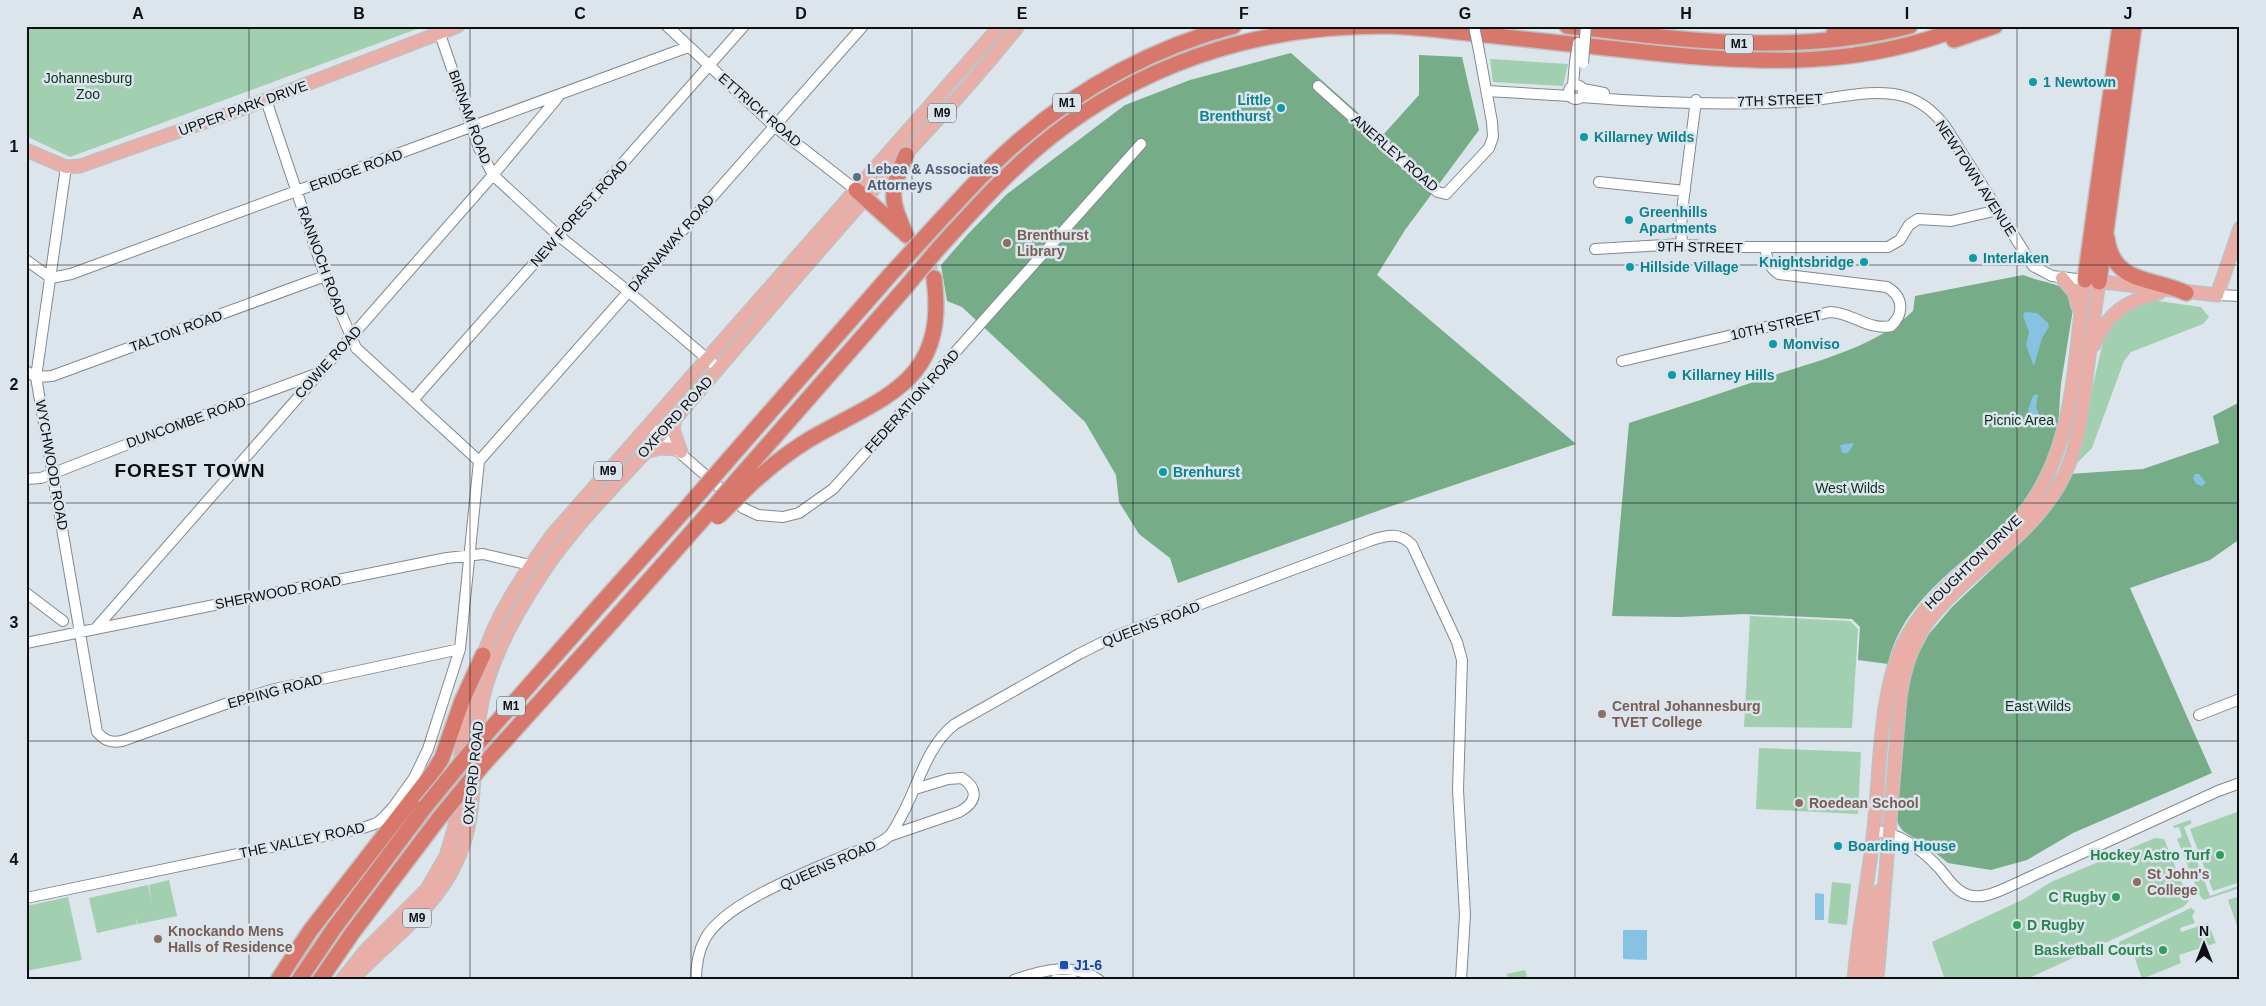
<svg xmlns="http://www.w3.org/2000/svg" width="2266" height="1006" font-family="Arial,sans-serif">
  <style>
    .green { fill: #a1cfb0 }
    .forest { fill: #77ac89 }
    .water { fill: #86c2e2 }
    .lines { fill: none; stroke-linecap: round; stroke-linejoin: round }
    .highway-tunnel { stroke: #bdc4cb; stroke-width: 15; stroke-dasharray: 15 8; stroke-linecap: butt }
    .minor-casing { stroke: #828990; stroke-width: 12 }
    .major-casing { stroke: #c0c1c1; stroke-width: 15 }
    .highway-casing { stroke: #c0c1c1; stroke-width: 18 }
    .minor { stroke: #fff; stroke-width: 10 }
    .major { stroke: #e8aea7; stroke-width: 12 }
    .highway { stroke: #d8786d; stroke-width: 15 }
    .minor-bridge-casing { stroke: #828990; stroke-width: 12; stroke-linecap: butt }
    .highway-bridge-casing { stroke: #c0c1c1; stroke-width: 18; stroke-linecap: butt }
    .minor-bridge { stroke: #fff; stroke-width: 10 }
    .highway-bridge { stroke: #d8786d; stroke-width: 15 }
    .grid { fill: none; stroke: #0d0f12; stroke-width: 1; stroke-opacity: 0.55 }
    .culture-dot { fill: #0f9aa8; stroke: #dce4ec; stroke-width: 2 }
    .service-dot { fill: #5c6f8a; stroke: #dce4ec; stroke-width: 2 }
    .education-dot { fill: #8d6e63; stroke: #dce4ec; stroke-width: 2 }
    .leisure-dot { fill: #2e9e5b; stroke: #dce4ec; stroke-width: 2 }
    .transit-dot { fill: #1a4fb4; stroke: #dce4ec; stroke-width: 2 }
    .labels { text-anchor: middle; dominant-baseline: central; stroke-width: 5; stroke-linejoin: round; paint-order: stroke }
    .shield { fill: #dce4ec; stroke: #4b4f53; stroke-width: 1 }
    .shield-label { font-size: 12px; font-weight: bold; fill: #0d0f12 }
    .park-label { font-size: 14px; fill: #08341c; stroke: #dce4ec }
    .culture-label { font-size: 14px; font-weight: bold; fill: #0d838f; stroke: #dce4ec; text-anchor: start }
    .street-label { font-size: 14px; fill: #0d0f12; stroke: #dce4ec }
    .service-label { font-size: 14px; font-weight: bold; fill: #4e5e75; stroke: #dce4ec; text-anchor: start }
    .education-label { font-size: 14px; font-weight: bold; fill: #785e54; stroke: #dce4ec; text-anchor: start }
    .leisure-label { font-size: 14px; font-weight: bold; fill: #27864d; stroke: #dce4ec; text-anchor: end }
    .transit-label { font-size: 14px; font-weight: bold; fill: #164399; stroke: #dce4ec; text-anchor: start }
    .district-label { font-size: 19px; font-weight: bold; letter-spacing: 1px; fill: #0d0f12; stroke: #dce4ec }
    .neatline { fill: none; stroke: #0d0f12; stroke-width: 2 }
    .grid-label { font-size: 16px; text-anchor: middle; font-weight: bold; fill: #0d0f12 }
  </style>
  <rect width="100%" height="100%" fill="#dce4ec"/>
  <path class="green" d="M26,26h399l-355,131 -44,-21z
    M1490,59l78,5 -5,22 -70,-4z
    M2151,300l50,7 8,10 -6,7 -72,28 -7,9 -32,87 -18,18 30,-128 17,-25z
    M1750,616l100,5 8,8 -6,99 -108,-1z
    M1759,748l102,4 -3,62 -102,-5z
    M2240,811v71l-27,9 -23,-62z
    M2190,820l2,3 -8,4 26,69 28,-10 -1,3 -33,11 -4,-4 -23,-57 5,-2 -3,-10 -5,1 -1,-2z
    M2155,838l9,1 25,62 -6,6 -158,73h-80l-13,-38 92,-43 27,-17z
    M169,880l8,36 -39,8 -3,-9 2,9 -40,9 -8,-35 59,-13 4,19 -3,-19z
    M1832,882l19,2 -4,41 -19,-2z
    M2240,896v38l-12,-34z
    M68,897l14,63 -56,11v-65z
    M2191,908l4,3 -3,5 3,7 -15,5 1,4 27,-9 8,20 -37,12 2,8 -39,16 -12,-36 -11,5v-6z
    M1525,970l3,10h-20l-1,-6z"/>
  <path class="forest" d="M1291,53l92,82 36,-40v-40l43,2 17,73 -74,100 -28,45 199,169 -193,65 -205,74 -8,-25 -31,-24 -20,-32 -3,-27 -31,-53 -123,-115 -15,-6 -6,-36 28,-32 38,-39 118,-89 65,-25z
    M2023,275c17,7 33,7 48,17l2,17c-4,25 -8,50 -12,75 -2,18 -1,39 -6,57 -6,17 -24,53 -36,66 -44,53 -115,85 -131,157l-30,-4 2,-33 -8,-8 -108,-5 -64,3 -68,-1 17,-193c48,-15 95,-31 142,-47 50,-16 104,-29 142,-65l2,-15z
    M2240,402v137l-30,21 -80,28 82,185 -139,60 -46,27 -36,10 -43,-7 -21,-17 -24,-15 -5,-7 -2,-9 8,-103 6,-38 8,-20 11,-20 23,-27 73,-69 30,-39 14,-25 74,-5 76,-26 -6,-27z"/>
  <path class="water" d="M2025,312l12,1 11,10 1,4 -7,11 -8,28 -8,-21 3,-13 -6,-16z
    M2037,394l1,1 -2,12 3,8 -9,1 -2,-6 5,-14z
    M1852,443l2,1 -6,9h-6l-2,-8z
    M2195,474h4l7,9 -4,3 -6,-2 -3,-6z
    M1815,893l9,1v26h-9z
    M1623,930h24v30l-24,-1z"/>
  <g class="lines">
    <path class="highway-tunnel" d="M910,240l18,24 6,14"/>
    <defs>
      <path id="minor" d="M667,26l107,100 82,64
        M440,34l39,114 14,27 66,61 70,56 89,76
        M1569 92a7 7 0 1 1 14 0a7 7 0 1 1-14 0Z
        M1573,85l2,-23
        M1318,86l105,94 15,12 8,2 43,-46 4,-11 -1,-15 -13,-71
        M1583,89l21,4
        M1487,91l83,5
        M1582,97c70,6 141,8 212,5 34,-1 76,-15 109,-6 17,4 31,16 42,30l88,140 19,10 33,4
        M266,100l59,176 31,72 123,113
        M66,167l-30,210 61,355c8,9 14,11 25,9l106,-38 47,-14 185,-40
        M1599,182l86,9
        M1682,244l-1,-18 2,-23 13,-103
        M1595,249l87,-5 28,3h178l12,-7 9,-15 9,-6 33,2 47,-11
        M26,260l25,18 20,-4 617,-227
        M2217,295l23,1
        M1622,361l208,-49c21,0 39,19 61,14 13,-12 13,-29 -4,-39l-108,-13c-10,-6 -12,-15 -14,-27
        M26,371l10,6 16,-1 273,-100
        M414,399l330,-373
        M648,425l95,83 15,7 25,2 16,-4 34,-24 308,-345
        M479,461l384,-435
        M26,479l15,-1 128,-50 147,-54
        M26,593l37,28
        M96,628l397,-453 66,-79
        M26,643l421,-85 36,-4 47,11
        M2199,715l41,-16
        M1874,831c27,2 48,18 66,38 8,10 16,22 28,26 13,4 27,-2 38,-7l212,-97 22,-8
        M889,836l70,-24c17,-9 21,-22 3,-34l-14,1 -33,10
        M26,898l337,-70 14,-5 7,-6 10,-11 20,-28 14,-29 32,-100 19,-188
        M696,980c0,-14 2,-28 9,-41 20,-37 103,-67 141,-84 13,-5 31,-8 42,-18 6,-5 10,-15 14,-22 16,-29 25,-70 53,-91l124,-70 34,-17 259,-97c15,-5 28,-8 40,5l45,97 5,18 -4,130 7,125 -4,65
        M1014,980c28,-10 59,-18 85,0
        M1055,980h18"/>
      <path id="major" d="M26,150l40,17 14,-1 159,-56 219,-84
        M2062,278l12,14 4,15
        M2094,345c13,-31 32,-45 65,-52
        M675,419l-2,10 8,23
        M645,452l15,-4 17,1
        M481,663c14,-48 43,-89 72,-129l447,-508
        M342,980l24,-30 61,-61 19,-33 9,-30 8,-95 10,-42
        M352,980c35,-39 80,-67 103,-115 24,-48 16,-96 24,-146 7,-52 33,-99 61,-142 36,-56 85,-100 128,-150 65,-75 129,-152 195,-226 52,-58 107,-114 155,-175
        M1854,980c4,-51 15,-101 20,-152 6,-56 5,-132 28,-182 25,-54 77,-83 116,-126 58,-65 55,-158 67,-240l132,15 23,-67
        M1866,980l5,-62 8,-27
        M1877,980l23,-282c4,-30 14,-60 33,-83 39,-47 95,-76 126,-130 19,-32 22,-70 27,-105 4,-33 8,-66 13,-98"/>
      <path id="highway" d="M1567,26c117,14 227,30 343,0
        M1834,33l25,-7
        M1954,40l41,-14
        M906,155c-16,39 -17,41 0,80
        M856,190l46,41
        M933,228c28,-30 56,-62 88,-89 61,-53 135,-92 213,-113
        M2107,238c6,47 46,39 79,55
        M937,250c40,-44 80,-89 128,-124 93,-69 203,-100 317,-100 32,0 63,5 95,8 59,6 118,13 177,19 110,11 206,15 312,-27
        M2085,280l35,-254
        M2099,282l35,-256
        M729,459l161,-184
        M736,481l169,-193
        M747,488c20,-19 40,-35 63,-49 74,-43 138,-56 124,-161
        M598,607l92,-103
        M612,622l100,-113
        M278,980l32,-49 124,-160 8,-13 20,-57 21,-46
        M299,980l36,-53 90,-120
        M320,980l33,-48 87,-115"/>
    </defs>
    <use href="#minor" class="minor-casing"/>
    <use href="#major" class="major-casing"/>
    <use href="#highway" class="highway-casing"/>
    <use href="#minor" class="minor"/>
    <use href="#major" class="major"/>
    <use href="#highway" class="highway"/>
    <defs>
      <path id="minor-bridge" d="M1474,26l5,25
        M1575,62l3,-19
        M1583,63l3,-37"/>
      <path id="highway-bridge" d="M890,275l43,-47
        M905,288l32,-38
        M690,504l39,-45
        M712,509l24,-28
        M718,517l29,-29
        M425,807l41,-50 132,-150
        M440,817l42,-51 130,-144"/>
    </defs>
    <use href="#minor-bridge" class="minor-bridge-casing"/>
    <use href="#highway-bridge" class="highway-bridge-casing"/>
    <use href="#minor-bridge" class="minor-bridge"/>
    <use href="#highway-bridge" class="highway-bridge"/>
  </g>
  <path class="grid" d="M249,26v954M470,26v954M691,26v954M912,26v954M1133,26v954M1354,26v954M1575,26v954M1796,26v954M2017,26v954M26,265h2214M26,503h2214M26,741h2214"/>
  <g class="culture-dot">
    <circle cx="2033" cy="82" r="5"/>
    <circle cx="1281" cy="108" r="5"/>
    <circle cx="1584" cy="137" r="5"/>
    <circle cx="1629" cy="220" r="5"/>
    <circle cx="1973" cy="258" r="5"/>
    <circle cx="1864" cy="262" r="5"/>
    <circle cx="1630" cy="267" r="5"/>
    <circle cx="1773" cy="344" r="5"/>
    <circle cx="1672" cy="375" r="5"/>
    <circle cx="1163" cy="472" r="5"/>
    <circle cx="1838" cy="846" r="5"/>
  </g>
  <circle class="service-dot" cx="857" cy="177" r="5"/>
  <g class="education-dot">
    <circle cx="1007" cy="243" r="5"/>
    <circle cx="1602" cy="714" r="5"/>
    <circle cx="1799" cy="803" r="5"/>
    <circle cx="2137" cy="882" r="5"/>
    <circle cx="158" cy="939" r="5"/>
  </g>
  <g class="leisure-dot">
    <circle cx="2220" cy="855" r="5"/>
    <circle cx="2116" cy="897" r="5"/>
    <circle cx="2017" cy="925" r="5"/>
    <circle cx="2163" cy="950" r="5"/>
  </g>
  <rect class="transit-dot" x="1059" y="960" width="10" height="10" rx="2.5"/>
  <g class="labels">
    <g class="shield">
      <rect x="1725" y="34.5" width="28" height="19" rx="4"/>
      <rect x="1053" y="93.5" width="28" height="19" rx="4"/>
      <rect x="928" y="103.5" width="28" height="19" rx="4"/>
      <rect x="594" y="461.5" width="28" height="19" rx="4"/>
      <rect x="497" y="696.5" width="28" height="19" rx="4"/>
      <rect x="403" y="908.5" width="28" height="19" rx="4"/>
    </g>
    <g class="shield-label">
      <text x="1739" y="44">M1</text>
      <text x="1067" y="103">M1</text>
      <text x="942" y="113">M9</text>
      <text x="608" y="471">M9</text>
      <text x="511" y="706">M1</text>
      <text x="417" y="918">M9</text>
    </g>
    <g class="park-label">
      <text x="88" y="78">Johannesburg<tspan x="88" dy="16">Zoo</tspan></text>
      <text x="2019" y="420">Picnic Area</text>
      <text x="1850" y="488">West Wilds</text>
      <text x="2038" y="706">East Wilds</text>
    </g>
    <g class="culture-label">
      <text x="2043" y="82">1 Newtown</text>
      <text x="1271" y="100" text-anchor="end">Little<tspan x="1271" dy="16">Brenthurst</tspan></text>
      <text x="1594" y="137">Killarney Wilds</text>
      <text x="1639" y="212">Greenhills<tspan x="1639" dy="16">Apartments</tspan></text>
      <text x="1983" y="258">Interlaken</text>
      <text x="1854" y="262" text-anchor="end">Knightsbridge</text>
      <text x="1640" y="267">Hillside Village</text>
      <text x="1783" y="344">Monviso</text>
      <text x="1682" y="375">Killarney Hills</text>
      <text x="1173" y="472">Brenhurst</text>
      <text x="1848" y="846">Boarding House</text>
    </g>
    <g class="street-label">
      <text transform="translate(1780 100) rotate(-2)">7TH STREET</text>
      <text transform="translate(243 108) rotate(-20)">UPPER PARK DRIVE</text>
      <text transform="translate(760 110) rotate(41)">ETTRICK ROAD</text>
      <text transform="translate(470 117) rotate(70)">BIRNAM ROAD</text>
      <text transform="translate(1395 153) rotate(41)">ANERLEY ROAD</text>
      <text transform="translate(356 170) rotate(-20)">ERIDGE ROAD</text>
      <text transform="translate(1976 178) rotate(57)">NEWTOWN AVENUE</text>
      <text transform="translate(579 213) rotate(-48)">NEW FOREST ROAD</text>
      <text transform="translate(671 243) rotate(-49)">DARNAWAY ROAD</text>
      <text transform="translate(1700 247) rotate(1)">9TH STREET</text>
      <text transform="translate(322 261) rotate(70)">RANNOCH ROAD</text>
      <text transform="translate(1776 325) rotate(-13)">10TH STREET</text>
      <text transform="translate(176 331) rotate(-20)">TALTON ROAD</text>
      <text transform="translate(328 362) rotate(-48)">COWIE ROAD</text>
      <text transform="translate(912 401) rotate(-48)">FEDERATION ROAD</text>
      <text transform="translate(675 417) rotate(-48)">OXFORD ROAD</text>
      <text transform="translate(186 422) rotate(-20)">DUNCOMBE ROAD</text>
      <text transform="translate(52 465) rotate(80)">WYCHWOOD ROAD</text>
      <text transform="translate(1973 562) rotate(-44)">HOUGHTON DRIVE</text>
      <text transform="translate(278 592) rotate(-11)">SHERWOOD ROAD</text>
      <text transform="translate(1151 624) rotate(-21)">QUEENS ROAD</text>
      <text transform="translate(275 691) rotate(-15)">EPPING ROAD</text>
      <text transform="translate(473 773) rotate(-84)">OXFORD ROAD</text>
      <text transform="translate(302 840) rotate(-12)">THE VALLEY ROAD</text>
      <text transform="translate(828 865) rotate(-24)">QUEENS ROAD</text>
    </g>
    <g class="service-label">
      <text x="867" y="169">Lebea &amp; Associates<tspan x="867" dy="16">Attorneys</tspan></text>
    </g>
    <g class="education-label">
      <text x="1017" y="235">Brenthurst<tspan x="1017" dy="16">Library</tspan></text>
      <text x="1612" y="706">Central Johannesburg<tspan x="1612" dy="16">TVET College</tspan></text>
      <text x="1809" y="803">Roedean School</text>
      <text x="2147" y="874">St John's<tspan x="2147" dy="16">College</tspan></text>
      <text x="168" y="931">Knockando Mens<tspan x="168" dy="16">Halls of Residence</tspan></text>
    </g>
    <g class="leisure-label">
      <text x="2210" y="855">Hockey Astro Turf</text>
      <text x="2106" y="897">C Rugby</text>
      <text x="2027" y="925" text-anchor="start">D Rugby</text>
      <text x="2153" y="950">Basketball Courts</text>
    </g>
    <g class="transit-label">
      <text x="1074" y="965">J1-6</text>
    </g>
    <g class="district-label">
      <text x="190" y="470">FOREST TOWN</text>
    </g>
  </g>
  <rect width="2266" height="1006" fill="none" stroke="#dce4ec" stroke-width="55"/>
  <g transform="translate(2204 944)" stroke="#dce4ec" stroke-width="4" paint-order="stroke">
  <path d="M0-4L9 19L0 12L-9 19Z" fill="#0d0f12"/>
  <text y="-8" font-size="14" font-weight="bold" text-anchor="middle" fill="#0d0f12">N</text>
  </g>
  <rect x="28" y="28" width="2210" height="950" class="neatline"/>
  <g class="grid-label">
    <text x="138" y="19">A</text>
    <text x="359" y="19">B</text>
    <text x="580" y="19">C</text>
    <text x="801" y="19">D</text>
    <text x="1022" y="19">E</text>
    <text x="1244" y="19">F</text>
    <text x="1465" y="19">G</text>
    <text x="1686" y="19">H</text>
    <text x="1907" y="19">I</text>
    <text x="2128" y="19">J</text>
    <text x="14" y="152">1</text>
    <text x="14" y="390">2</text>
    <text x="14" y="628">3</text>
    <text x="14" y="865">4</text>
  </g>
</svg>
